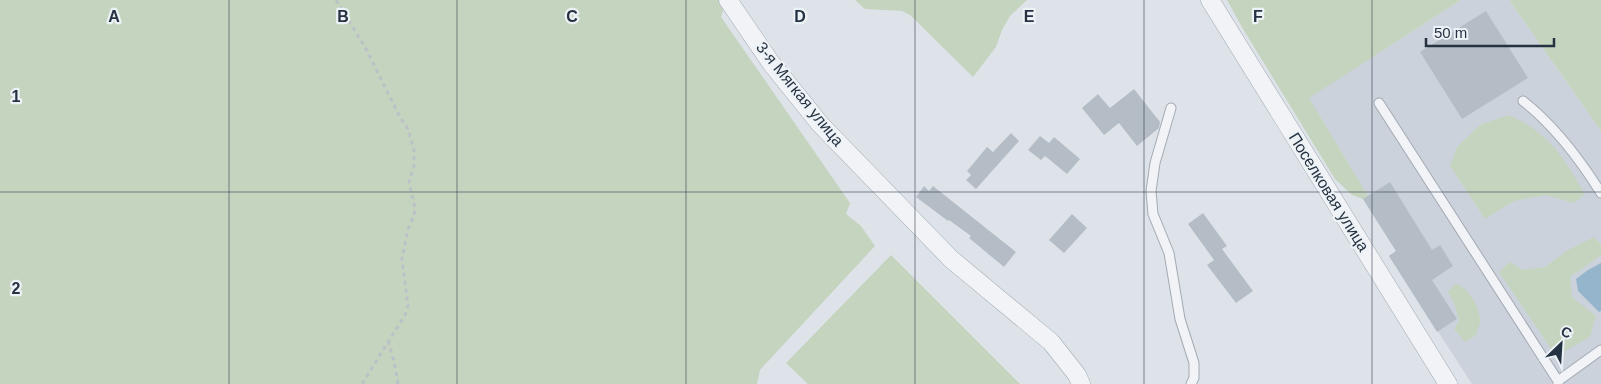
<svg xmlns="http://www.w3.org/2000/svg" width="1601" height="384" font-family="Helvetica,sans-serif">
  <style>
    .built { fill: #cbd2db }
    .green { fill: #c5d4be }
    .water { fill: #95b5cd }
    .building { fill: #b4bdc6 }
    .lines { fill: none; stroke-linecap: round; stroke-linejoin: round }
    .service-casing { stroke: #a3aab3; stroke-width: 11 }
    .minor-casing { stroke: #a3aab3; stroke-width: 19 }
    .path { stroke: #bcc1c8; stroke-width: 3; stroke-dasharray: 4 4; stroke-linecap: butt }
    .service { stroke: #f1f3f7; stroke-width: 9 }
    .minor { stroke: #f1f3f7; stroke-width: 18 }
    .grid { fill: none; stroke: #253241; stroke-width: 1; stroke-opacity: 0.55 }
    .labels { text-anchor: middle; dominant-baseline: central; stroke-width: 4.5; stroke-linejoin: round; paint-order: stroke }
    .street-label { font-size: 16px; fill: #253241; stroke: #edf2f6 }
    .grid-label { font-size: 16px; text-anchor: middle; font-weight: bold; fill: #253241; stroke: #edf2f6; stroke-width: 4.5; stroke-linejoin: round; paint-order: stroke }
  </style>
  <rect width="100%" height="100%" fill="#dee3e9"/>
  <path class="built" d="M1461,0h48l92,131v253h-129l-83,-128 7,-5 -33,-52 5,-3 -60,-98z"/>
  <path class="green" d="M0,0h719l5,7 -3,10 129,186 -4,11 15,12 14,20 -115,124 -3,14h-757z
    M855,0h172l-17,16 -8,14 -6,17 -23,30 -63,-62 -8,-4 -37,-2z
    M1227,0h234l-152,98 59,98 -5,3 -11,-4 -17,-16 -92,-150z
    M1509,0h92v131z
    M1508,115c41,17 55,42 77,79l-11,9 -28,-8 -32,6 -29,18 -35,-53 7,-19 23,-22z
    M1594,237l7,8v10l-31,22 2,20 24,19 -6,21 -34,19 -57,-84 11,-10 12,8 23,-3 23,-17z
    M891,255l129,129h-212l-22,-21z
    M1456,283c13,7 23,22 24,37 0,5 -3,11 -4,15l-11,7 -11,-13 5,-8 -4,-16 -7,-13z"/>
  <path class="water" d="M1601,263v48l-2,1 -21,-21 -2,-12 12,-9z"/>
  <path class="building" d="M1486,11l42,67 -66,41 -42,-67z
    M1134,89l26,33 -1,6 -22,18 -18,-23 -15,12 -22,-27 16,-14 12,14z
    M1011,133l8,8 -43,48 -10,-9 5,-5 -4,-4 20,-24 6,5z
    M1040,136l9,7 5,-6 26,22 -13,15 -22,-18 -4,4 -13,-10z
    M1390,182l42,68 8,-5 13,21 -21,14 25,39 -20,13 -48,-76 7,-5 -33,-52z
    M924,186l5,5 4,-5 83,66 -12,15 -35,-29 2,-2 -22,-16 -1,1 -32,-24z
    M1203,213l24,33 -5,3 31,42 -17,12 -29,-38 7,-5 -26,-36z
    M1072,214l15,14 -23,25 -15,-13z"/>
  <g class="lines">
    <defs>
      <path id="service" d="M1523,101c32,25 56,57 78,92
        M1379,103l179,278v3
        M1171,108l-16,55 -4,28 2,23 16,39 11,66 14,44v15l-3,6
        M1558,381l43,-31"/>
      <path id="minor" d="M728,0l43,63 49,61 131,135 100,83 26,33 4,9
        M1210,0l238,384"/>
    </defs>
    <use href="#service" class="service-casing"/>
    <use href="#minor" class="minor-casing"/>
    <path class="path" d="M336,0l29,47 35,70 8,12 6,21v16l-5,16 6,26 -1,8 -6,13 -6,30 6,47 -3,9 -43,69
      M388,341l6,20 4,23"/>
    <use href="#service" class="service"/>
    <use href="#minor" class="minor"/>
  </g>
  <path class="grid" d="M229,0v384M457,0v384M686,0v384M915,0v384M1144,0v384M1372,0v384M0,192h1601"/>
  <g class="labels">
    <g class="street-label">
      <text transform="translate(800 94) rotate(51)">3-я Мягкая улица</text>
      <text transform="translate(1329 192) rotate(58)">Поселковая улица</text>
    </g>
  </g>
  <g class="grid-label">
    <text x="114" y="22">A</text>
    <text x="343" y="22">B</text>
    <text x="572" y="22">C</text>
    <text x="800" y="22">D</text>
    <text x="1029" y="22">E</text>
    <text x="1258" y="22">F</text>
    <text x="16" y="102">1</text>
    <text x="16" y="294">2</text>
  </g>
  <g transform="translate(1561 344) rotate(25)" stroke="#edf2f6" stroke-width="4" paint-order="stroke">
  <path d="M0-4L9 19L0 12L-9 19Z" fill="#253241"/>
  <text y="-8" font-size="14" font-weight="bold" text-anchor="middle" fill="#253241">С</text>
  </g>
  <path d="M1426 38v8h128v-8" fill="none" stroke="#253241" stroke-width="2.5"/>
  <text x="1434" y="38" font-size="15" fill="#253241" stroke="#edf2f6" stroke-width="4" paint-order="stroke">50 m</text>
</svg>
